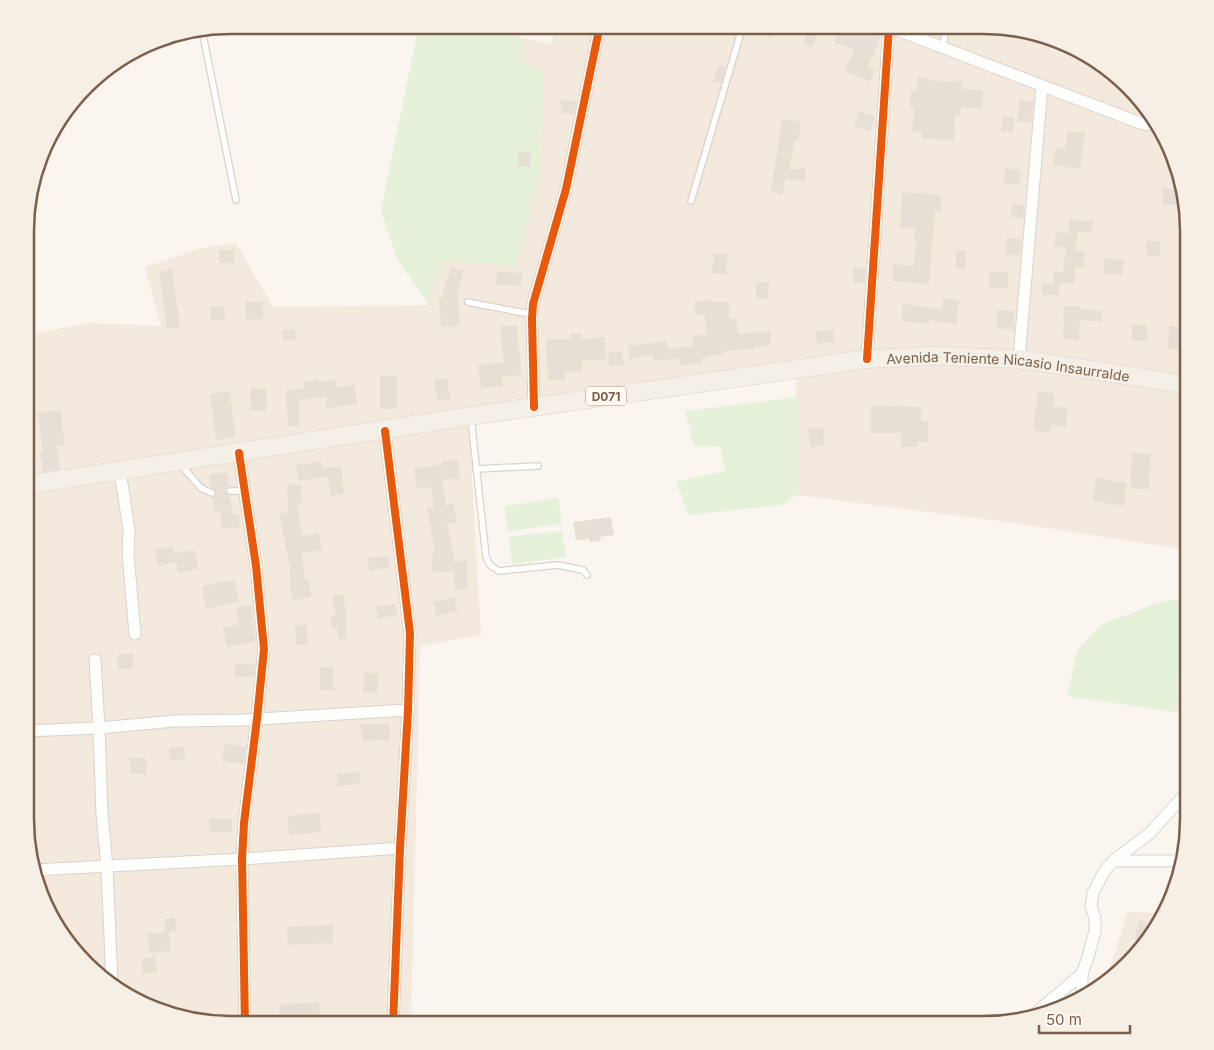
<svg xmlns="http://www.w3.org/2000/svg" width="1214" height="1050" font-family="Inter,sans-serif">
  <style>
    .residential { fill: #f3e9dd }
    .green { fill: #e6f1da }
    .building { fill: #e7dfd6 }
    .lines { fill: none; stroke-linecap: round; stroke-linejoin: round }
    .service-casing { stroke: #dad3cd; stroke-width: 8 }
    .minor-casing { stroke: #dad3cd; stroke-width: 13 }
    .primary-casing { stroke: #dbd2cb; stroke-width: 19 }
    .service { stroke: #fefefd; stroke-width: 5.5 }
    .minor { stroke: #fefefd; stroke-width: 11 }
    .primary { stroke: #f4f0e7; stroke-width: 18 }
    .cycleway-casing { stroke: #fffbf3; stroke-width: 11 }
    .cycleway { stroke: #e8590c; stroke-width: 8 }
    .labels { text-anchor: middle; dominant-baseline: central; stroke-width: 4; stroke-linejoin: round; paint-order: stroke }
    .shield { fill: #fffbf3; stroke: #a38e7d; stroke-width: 1 }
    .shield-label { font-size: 12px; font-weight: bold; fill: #7c5f4b }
    .street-label { font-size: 14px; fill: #7c5f4b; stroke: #fffbf3 }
    .rim { fill: none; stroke: #7c5f4b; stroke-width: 2.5 }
  </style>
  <rect width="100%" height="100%" fill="#faf6ef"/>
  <path class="residential" d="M555,25h442l77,21 55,39 44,66 16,66v497l-13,-2 12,-162 -167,-26 -224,-29 -1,-119 -327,46 12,213 -61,11 -9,379h-181l-79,-16 -66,-44 -44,-66 -16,-66 1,-368 10,-1 -10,-85 1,-44 61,-12 73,3 -16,-59 53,-18 38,-6 37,64 156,-2 11,-44 98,-84 6,-105 -23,-8 1,-26 29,6z
    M1128,912l35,1 -34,52 -23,15z"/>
  <path class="green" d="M410,25h85l-1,4 28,9 -1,25 23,8 -6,106 -23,89 -75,-5 -11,44 -31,-45 -17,-48 36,-178z
    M797,397v98l-15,10 -93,10 -13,-33 49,-11 -4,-24 -27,-1 -9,-35z
    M558,498l4,26 -54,7 -4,-25z
    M562,531l4,26 -54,7 -3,-27z
    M1184,598l-8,114 -109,-16 10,-45 25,-27 55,-21z"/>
  <path class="building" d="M760,25h15l-4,13 -13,-5z
    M841,25h17l23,10 -13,32 7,3 -5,12 -25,-11 9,-21 -20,-8z
    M807,32l10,3 -4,12 -9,-3z
    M719,65l7,2 -5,16 -8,-2z
    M918,77l10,1 -1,2 36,2 -1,7 21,1 -1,19 -21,-2 -1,8h-5l-1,26 -32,-3v-5l-10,-1 2,-24h-4l1,-18 6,1z
    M561,100l16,1 -3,13 -13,-1z
    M1020,100l13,2 -2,21 -14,-2z
    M859,111l16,5 -5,15 -16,-5z
    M1003,117l11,1 -1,14 -12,-1z
    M782,119l19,2 -3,21 -4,-1 -4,28h16l-1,12 -20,-2 -2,15 -12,-2z
    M1068,131l17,2 -5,36 -27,-4 3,-17 9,1z
    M518,151l12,1v15l-13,-1z
    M1005,168l16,2 -1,15 -16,-2z
    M1162,188h19v17h-19z
    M902,192l39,3v16h-6l-6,73 -37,-3 1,-17 21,2 2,-25h-2l1,-13 -15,-1z
    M1013,204l11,1 -1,14 -12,-2z
    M1069,220l24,1 -1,12 -14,-1 -3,18 10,1 -1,16h-9v16l-21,1 -1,-12h10l3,-24 -12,-2 2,-14 12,2z
    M1007,238l15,1 -2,16 -15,-1z
    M1146,241h14v15h-14z
    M219,250h15v12l-14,1z
    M956,250h9l1,19h-10z
    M714,253l14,1 -2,20 -14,-1z
    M1105,258l19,2 -2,15 -19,-2z
    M451,267l13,4 -7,22 3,33 -19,1 -2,-30h3z
    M854,267l11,1v15l-12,-1z
    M172,269l8,59 -13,1 -8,-57z
    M497,271l25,2 -1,13 -25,-1z
    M990,272h18v16h-18z
    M756,282h13l-1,17 -12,-1z
    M1042,284h18l-1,11h-17z
    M943,298l16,3 -3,23 -27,-4v4l-27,-3 1,-17 39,5z
    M710,300v2h19v17h7l2,15 32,-3 1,14 -17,2v2l-30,2v3l-17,2v2l-5,1v4l-22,3 -1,-8 -25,3 -1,-6 -23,4 -2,-13 39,-5 1,8 25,-3 -1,-10 15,-2 -3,-20 -8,1 -2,-13z
    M245,302h18v17l-17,1z
    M224,306l1,14 -14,1 -1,-14z
    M1064,306h16v3l22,2 -1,11 -21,-2 -1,20 -16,-1z
    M997,310l18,1 -2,19 -17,-2z
    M1132,325h15v16h-15z
    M500,326h17l1,22 1,-1 3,28 -20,2 1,9 -22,2 -3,-23 26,-3z
    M1169,326l14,1 -1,23 -14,-1z
    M295,329l1,10 -13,1 -1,-10z
    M833,330l2,12 -18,2 -1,-13z
    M571,334h10v5l24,-2 2,22 -25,2v10l-17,1v8h-17l-2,-41h25z
    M622,352l2,14 -15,1 -1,-14z
    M380,376h17v33h-17z
    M447,378l3,21 -13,2 -3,-21z
    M318,380v2l18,-2v7l19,-2 2,19 -30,4 -1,-11 -27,3 1,26h-12l-2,-36 18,-1 -1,-7z
    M251,388l16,1 -1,22 -16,-1z
    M230,391l5,46 -19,3 -6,-46z
    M1038,391l17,2 -2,13 15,2 -2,19 -15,-2 -1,8 -17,-2z
    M871,406l50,1v14h7v21h-10v5h-17v-14h-30z
    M60,410l5,35 -8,1 3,23 -17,3 -3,-19h3l-5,-40z
    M823,427l1,19 -14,1 -2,-19z
    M1132,453l19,1 -2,36 -19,-2z
    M458,460l2,18 -18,2 4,25 8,-1 3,18 -10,2 8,38 12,-2 1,29 -13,1 -1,-19 -21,2 -2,-19 4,-1 -8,-45 7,-1 -3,-20 -14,2 -3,-21 29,-3 -1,-3z
    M322,462l1,6 18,-2 3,28 -14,2 -2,-19 -30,4 -2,-16z
    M227,472l2,14 -3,2 -1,3 2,4 3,1 3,19 6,-1 1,13 -18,2 -2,-18 -6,1 -2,-14 4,-3 1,-3 -6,-5 -2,-12z
    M1096,478l31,5 -3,23 -31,-5z
    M293,484l8,1 2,18h-6l5,33 17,-3 3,17 -20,3 3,27 3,-1 4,17 -19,5 -4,-18h2l-2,-20 -10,-49 9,-2 -1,-27z
    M611,517l3,18 -14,2 1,4 -11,1v-3l-14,1 -3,-18z
    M173,546l1,7 21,-3 3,19 -20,4 -2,-11 -18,4 -3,-16z
    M388,556l1,12 -20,2 -2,-12z
    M234,580l5,22 -33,7 -4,-23z
    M343,594l3,19 -1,1 2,24 -8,1 -2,-12 -5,1 -2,-11 6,-1 -4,-20z
    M454,597l4,14 -21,5 -4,-14z
    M395,604l2,11 -19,4 -2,-12z
    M252,605l1,13h-1l4,23 -29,6 -4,-19 16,-4 -3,-16z
    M307,625l1,20h-12l-1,-19z
    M118,654h15v15h-15z
    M234,664h21l-1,13h-20z
    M320,667h14v23h-14z
    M364,673l14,1 -1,19 -14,-1z
    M361,724h28l1,16 -28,1z
    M225,743l21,4 -2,17 -22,-3z
    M184,746l1,13 -15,2 -1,-13z
    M130,758h16v16h-15z
    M359,772l1,12 -22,2 -1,-12z
    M320,813l1,19 -32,3 -2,-19z
    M209,818l23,1v13h-23z
    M175,918l1,13 -11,1 -1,-13z
    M1138,920l10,2 -4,20 -9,-2z
    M333,925v18l-45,2 -1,-18z
    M169,932l1,19 -21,2 -2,-19z
    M155,957l2,15 -14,2 -2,-15z
    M319,1002l1,19 -40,2 -1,-19z"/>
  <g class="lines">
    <defs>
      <path id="service" d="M341,25l38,4 5,-4
        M202,30l34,170
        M942,49l5,-24
        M691,201l52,-176
        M468,302l56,11 8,-1
        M471,418l15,139 4,8 9,6 59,-6 25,5 4,5
        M180,464l21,24 11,5
        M476,469l62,-3
        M230,491h14"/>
      <path id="minor" d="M884,25l256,98 16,3
        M867,359l22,-332
        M1019,359l23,-273
        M534,407l-2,-88 1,-15 33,-115 34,-164
        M385,431l25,202 -2,77 -8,138 -7,177
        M239,453l17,113 8,83 -7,70 -13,104 -2,36 3,166
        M120,471l9,59 -1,24 7,80
        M95,660l4,68 3,86 5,53 5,116
        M26,731l73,-3 76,-7 68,-1 165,-10
        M1113,861h68
        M34,870l208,-11 158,-11
        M1082,974v15l3,6
        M1031,1017l51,-43 6,-17 7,-26v-13l-4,-12 2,-13 11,-21 9,-11 37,-28 39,-43"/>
      <g id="primary">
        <path id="s1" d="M26,485l445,-69 396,-57 67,-3 85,3 170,26"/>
      </g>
    </defs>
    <use href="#service" class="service-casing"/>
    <use href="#minor" class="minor-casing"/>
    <use href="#primary" class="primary-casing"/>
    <use href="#service" class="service"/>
    <use href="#minor" class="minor"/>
    <use href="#primary" class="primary"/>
    <defs>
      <path id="cycleway" d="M867,359l22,-332
        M534,407l-2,-88 1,-15 33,-115 34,-164
        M385,431l25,202 -2,77 -8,138 -7,177
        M239,453l17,113 8,83 -7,70 -13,104 -2,36 3,166"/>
    </defs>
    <use href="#cycleway" class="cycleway-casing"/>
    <use href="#cycleway" class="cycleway"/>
  </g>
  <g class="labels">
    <rect class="shield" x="586" y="386.5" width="40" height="19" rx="4"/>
    <g class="shield-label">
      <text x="606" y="396">D071</text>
    </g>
    <g class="street-label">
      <text stroke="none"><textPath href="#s1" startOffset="992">Avenida Teniente Nicasio Insaurralde</textPath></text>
    </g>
  </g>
  <path d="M0 0H1214V1050H0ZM231 34H983A197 197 0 0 1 1180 231V819A197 197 0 0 1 983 1016H231A197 197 0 0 1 34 819V231A197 197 0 0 1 231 34Z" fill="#f5efe6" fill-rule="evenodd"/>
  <path class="rim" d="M231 34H983A197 197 0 0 1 1180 231V819A197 197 0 0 1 983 1016H231A197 197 0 0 1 34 819V231A197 197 0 0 1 231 34Z"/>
  <path d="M1039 1025v8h91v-8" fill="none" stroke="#7c5f4b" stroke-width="2.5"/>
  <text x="1046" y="1025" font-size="15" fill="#7c5f4b" stroke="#fffbf3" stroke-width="4" paint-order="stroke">50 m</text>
</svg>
